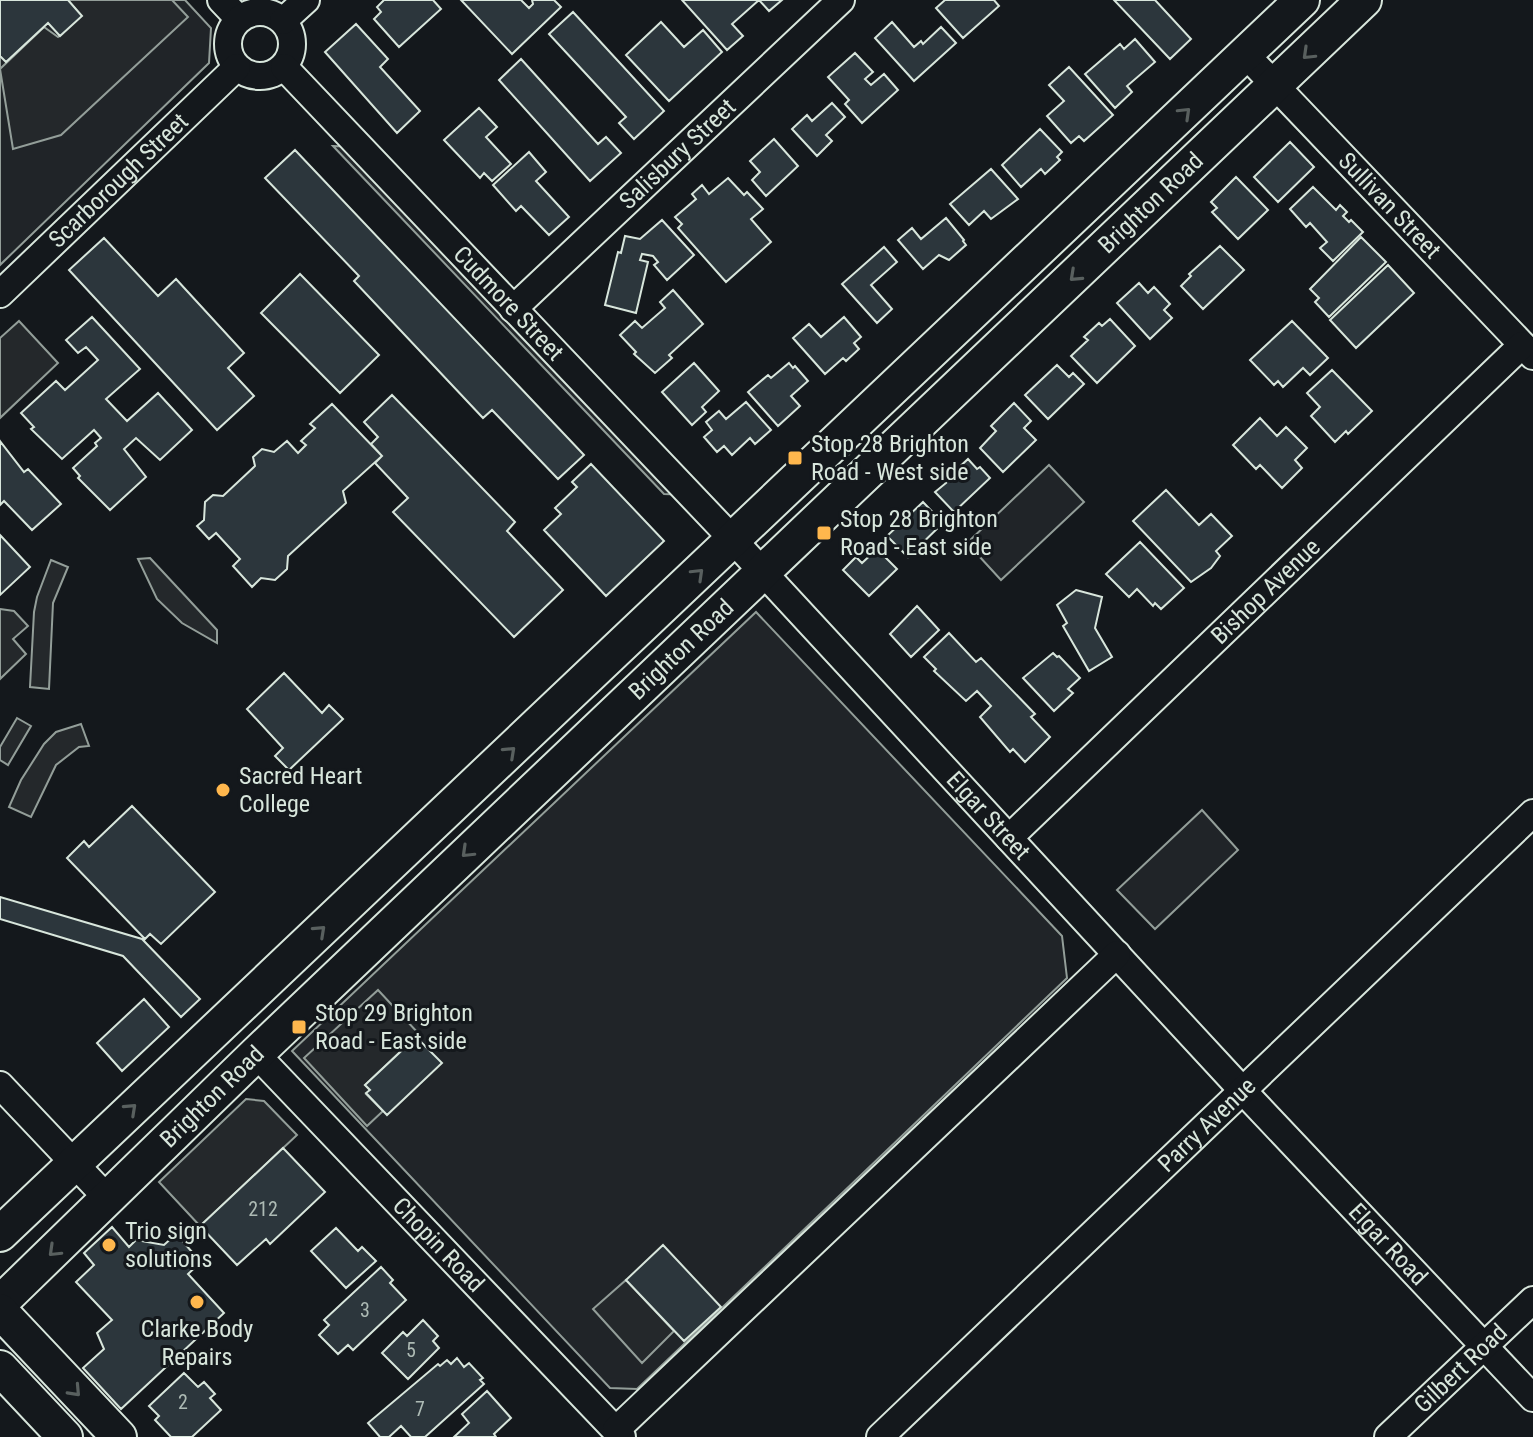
<svg xmlns="http://www.w3.org/2000/svg" width="1533" height="1437" font-family="'Roboto Condensed',sans-serif">
  <style>
    .green { fill: #202428; stroke: #939e99; stroke-width: 2 }
    .parking { fill: #24282b; stroke: #939e99; stroke-width: 2 }
    .building { fill: #2c363c; stroke: #d8e6dc; stroke-width: 2 }
    .lines { fill: none; stroke-linecap: round; stroke-linejoin: round }
    .minor-casing { stroke: #d8e6dc; stroke-width: 30 }
    .major-casing { stroke: #d8e6dc; stroke-width: 38 }
    .minor { stroke: #14181c; stroke-width: 26 }
    .major { stroke: #14181c; stroke-width: 34 }
    .oneway { stroke: #59605f }
    .poi-dot { fill: #ffb74d; stroke: #14181c; stroke-width: 3 }
    .labels { text-anchor: middle; dominant-baseline: central; stroke-width: 6; stroke-linejoin: round; paint-order: stroke }
    .number-label { font-size: 20px; fill: #adbab4 }
    .street-label { font-size: 24px; fill: #d8e6dc; stroke: #14181c }
    .poi-label { font-size: 24px; fill: #d8e6dc; stroke: #14181c; text-anchor: start }
  </style>
  <rect width="100%" height="100%" fill="#14181c"/>
  <path class="green" d="M0,0h185l26,28 -2,35 -209,202z
    M1049,465l35,37 -83,78 -34,-37z
    M756,612l306,324 5,42 -430,411 -27,-1 -318,-337z
    M1202,810l36,40 -83,79 -38,-39z"/>
  <path class="parking" d="M68,0h104l16,17 -127,118 -48,14 -13,-80 44,-42 14,10 23,-21z
    M333,146l24,1 330,348 -23,-1z
    M19,321l39,42 -58,55v-80z
    M150,558l67,72v13l-35,-20 -25,-24 -19,-40z
    M51,560l17,7 -15,36 -4,86 -19,-2 4,-75 3,-15z
    M0,609l14,2 14,15 -15,13 13,15 -26,25z
    M17,718l14,8 -23,39 -8,-5v-13z
    M81,724l8,22 -10,1 -23,18 -25,52 -22,-10 12,-27 23,-36 12,-12z
    M378,990l41,44 -54,51 5,5 -4,4 17,17 -16,15 -63,-68z
    M246,1099l18,2 33,34 -97,91 -41,-44z
    M626,1280l48,51 -32,32 -49,-54z"/>
  <path class="building" d="M0,0h68l14,16 -22,20 -12,-13 -42,39 -6,-6z
    M384,0h49l8,9 -42,38 -25,-28 7,-7 -4,-5z
    M461,0h60l8,8 4,-4 -1,-4h22l7,7 -49,47z
    M682,0h100l-13,11 -10,-11 -27,24 11,12 -16,14z
    M945,0h49l5,6 -36,32 -27,-30z
    M1114,0h41l36,39 -21,20z
    M573,12l91,99 -30,28 -15,-16 7,-6 -77,-83z
    M661,22l23,25 19,-17 19,22 -53,49 -43,-46z
    M892,22l22,25 7,-6 2,3 18,-17 15,16 -42,38 -39,-43z
    M356,24l32,35 -8,8 40,44 -23,22 -72,-81z
    M1135,39l20,23 -28,24 5,6 -17,16 -30,-34 35,-30 4,5z
    M855,53l18,19 -8,7 6,6 13,-11 14,16 -36,33 -17,-19 4,-4 -21,-23z
    M521,59l77,85 8,-7 15,16 -31,28 -91,-101z
    M1069,67l44,48 -29,26 -5,-5 -8,7 -24,-27 17,-15 -15,-16z
    M832,103l13,14 -19,18 6,6 -15,15 -25,-27 15,-14 5,6z
    M479,108l18,19 -11,10 25,27 -19,17 -8,-8 -4,5 -36,-38z
    M1040,129l22,23 -5,5 3,3 -15,14 -4,-5 -20,18 -19,-22z
    M774,139l24,27 -32,30 -14,-16 8,-8 -10,-11z
    M1290,142l24,25 -36,35 -24,-25z
    M295,150l289,305 -26,24 -66,-69 -9,8 -129,-137 5,-5 -94,-98z
    M529,152l17,20 -10,9 33,36 -20,18 -28,-29 -5,5 -23,-26z
    M991,169l27,30 -27,20 -7,-8 -15,14 -19,-21z
    M1236,177l32,33 -30,29 -26,-27 5,-4 -6,-6z
    M728,178l16,17 3,-3 16,17 -12,10 20,23 -45,40 -48,-54 4,-4 -7,-7 21,-18 -4,-5 10,-9 7,9z
    M1313,187l23,23 4,-5 7,7 -4,4 6,6 2,-2 12,12 -30,29 -13,-13 7,-6 -17,-19 -4,4 -16,-18z
    M946,218l18,22 -1,1 3,4 -17,15 -10,-5 -16,14 -25,-29 14,-12 9,11z
    M662,220l32,35 -27,25 -13,-15 4,-3 -5,-6 -11,-2 -2,6 8,2 -12,51 -31,-8 13,-53 3,1 4,-17 15,3z
    M1361,237l25,25 -57,55 -14,-15 4,-4 -9,-9z
    M104,238l54,58 18,-17 68,74 -16,15 26,28 -37,34 -148,-160z
    M1220,246l24,24 -41,39 -22,-23 10,-10 -2,-2z
    M884,247l13,15 -26,23 21,24 -15,14 -35,-39z
    M1388,265l26,28 -58,55 -26,-28z
    M300,274l79,81 -39,38 -79,-80z
    M1139,283l9,10 6,-6 16,17 -6,6 8,8 -22,21 -33,-36z
    M673,290l30,34 -34,31 3,3 -17,15 -21,-19 2,-2 -16,-17 15,-14 7,7 23,-20 -5,-6z
    M92,317l48,52 -34,30 21,22 31,-28 34,37 -32,30 -24,-22 -12,11 22,28 -36,33 -32,-32 2,-2 -7,-8 24,-22 -2,-3 6,-5 -7,-8 -32,29 -31,-30 3,-2 -13,-14 35,-32 9,9 33,-30 -12,-13 -8,6 -12,-13z
    M844,317l17,20 -7,6 5,6 -13,12 -3,-3 -18,16 -32,-36 16,-14 12,13z
    M1110,319l25,27 -38,37 -26,-27 17,-16 -4,-3 15,-14 3,3z
    M1292,321l36,37 -18,17 -7,-7 -20,19 -5,-6 -4,4 -24,-25z
    M694,363l25,28 -17,16 4,5 -14,13 -30,-33z
    M789,363l4,5 2,-2 13,15 -17,15 9,10 -22,20 -30,-34 20,-17 3,3z
    M1057,365l12,12 4,-4 11,11 -36,35 -23,-24z
    M1332,370l40,41 -24,23 -2,-3 -11,11 -24,-26 9,-9 -13,-14z
    M392,395l123,127 -8,9 56,59 -49,47 -121,-125 15,-14 -33,-35 7,-7 -11,-12 7,-7 -14,-15z
    M746,402l25,28 -16,14 -5,-6 -18,17 -8,-9 -7,6 -13,-15 8,-7 -6,-8 13,-11 7,8z
    M1014,403l17,18 -7,7 12,12 -33,32 -23,-24 16,-17 -5,-5z
    M332,404l50,52 -39,35 3,12 -58,53 -1,13 -12,11 -14,-2 -9,9 -19,-21 7,-7 -24,-26 -7,6 -12,-13 7,-6 1,-18 8,-7 10,1 32,-30 -2,-9 9,-8 12,3 13,-11 11,12 8,-8 -5,-4 14,-13 -5,-4z
    M1260,418l17,18 9,-9 21,21 -12,12 7,8 -20,20 -22,-23 -4,4 -23,-24z
    M0,441l24,31 4,-3 33,35 -29,26 -28,-29 -4,4z
    M968,459l9,10 3,-2 10,11 -36,34 -19,-20 11,-9 -5,-5 11,-10 3,3z
    M591,464l73,77 -58,55 -62,-66 17,-16 -6,-6 22,-21 -5,-5z
    M1166,490l33,35 12,-11 21,22 -16,15 4,5 -9,12 -20,14 -58,-61z
    M923,502l20,21 -35,34 -21,-21z
    M0,535l30,32 -30,28z
    M1140,542l44,46 -23,21 -6,-6 -2,3 -16,-17 -8,8 -23,-23z
    M877,549l20,20 -28,27 -26,-26 13,-13 6,6z
    M1076,590l26,7 -7,31 17,29 -23,14 -26,-45 4,-3 -10,-18z
    M917,606l22,24 -28,27 -21,-23z
    M949,633l27,29 5,-4 54,56 -4,3 19,20 -25,25 -12,-13 -3,3 -30,-35 11,-11 -14,-15 -11,10 -32,-30 2,-2 -12,-12z
    M1053,653l4,4 2,-1 21,22 -12,11 5,4 -19,18 -31,-33z
    M284,673l38,40 7,-8 14,14 -54,51 -14,-14 8,-8 -36,-39z
    M132,806l83,86 -54,52 -11,-10 -5,5 -78,-81 17,-17 5,6z
    M0,897l142,42 58,60 -19,18 -58,-61 -123,-37z
    M144,999l25,28 -47,44 -25,-28z
    M412,1041l5,5 4,-4 21,21 -55,52 -21,-22 4,-3 -5,-5z
    M283,1148l42,44 -55,52 -4,-5 -29,26 -37,-39z
    M112,1227l17,20 7,-7 28,5 12,-11 25,28 -13,12 36,39 -103,96 -38,-41 21,-19 -7,-16 15,-13 -36,-38 18,-17 -10,-12z
    M336,1228l22,23 4,-4 14,14 -30,27 -35,-37z
    M663,1245l58,62 -37,34 -58,-61z
    M381,1267l12,13 -3,3 16,17 -53,50 -5,-5 -10,9 -19,-19 10,-10 -5,-5z
    M423,1320l15,16 -5,5 6,7 -31,31 -26,-26 21,-21 4,4z
    M457,1358l7,9 5,-4 14,15 -3,2 4,4 -59,53h-14l-10,-11 -12,11h-9l-12,-14 70,-59 2,2 7,-6 4,4z
    M184,1373l14,14 6,-5 11,12 -5,4 11,12 -29,27h-21l-16,-17 4,-4 -10,-10z
    M487,1391l24,27 -17,16 2,3h-42l15,-14 -7,-9z"/>
  <g class="lines">
    <defs>
      <g id="minor">
        <path d="M221,0l18,19"/>
        <circle cx="260" cy="44" r="32"/>
        <path d="M283,21l23,-21"/>
        <path id="s1" d="M1246,55l287,301"/>
        <path id="s2" d="M284,67l439,462 520,562 290,307"/>
        <path id="s3" d="M0,294l237,-227"/>
        <path id="s4" d="M513,309l328,-309"/>
        <path id="s5" d="M1009,838l513,-493"/>
        <path id="s6" d="M256,1054l366,383"/>
        <path d="M0,1085l108,114"/>
        <path d="M616,1430l501,-476"/>
        <path id="s7" d="M880,1437l653,-624"/>
        <path id="s8" d="M1388,1437l145,-137"/>
      </g>
      <g id="major">
        <path d="M0,1234l1302,-1234"/>
        <path id="s9" d="M0,1303l256,-249 1108,-1054"/>
        <path d="M0,1311l119,126"/>
        <path d="M0,1368l65,69"/>
      </g>
    </defs>
    <use href="#minor" class="minor-casing"/>
    <use href="#major" class="major-casing"/>
    <use href="#minor" class="minor"/>
    <use href="#major" class="major"/>
  </g>
  <defs><path id="oneway-chevron" d="M-2-3.5L2.5 0L-2 3.5" fill="none" stroke-width="1.6" stroke-linecap="round" stroke-linejoin="round" transform="scale(2)"/></defs>
  <g class="oneway">
    <use href="#oneway-chevron" transform="translate(1308 54) rotate(136)"/>
    <use href="#oneway-chevron" transform="translate(1185 113) rotate(-44)"/>
    <use href="#oneway-chevron" transform="translate(1075 276) rotate(137)"/>
    <use href="#oneway-chevron" transform="translate(698 574) rotate(-44)"/>
    <use href="#oneway-chevron" transform="translate(510 752) rotate(-43)"/>
    <use href="#oneway-chevron" transform="translate(467 852) rotate(136)"/>
    <use href="#oneway-chevron" transform="translate(320 931) rotate(-43)"/>
    <use href="#oneway-chevron" transform="translate(131 1109) rotate(-43)"/>
    <use href="#oneway-chevron" transform="translate(54 1251) rotate(136)"/>
    <use href="#oneway-chevron" transform="translate(75 1391) rotate(47)"/>
  </g>
  <g class="poi-dot">
    <rect x="787" y="450" width="16" height="16" rx="4"/>
    <rect x="816" y="525" width="16" height="16" rx="4"/>
    <circle cx="223" cy="790" r="8"/>
    <rect x="291" y="1019" width="16" height="16" rx="4"/>
    <circle cx="109" cy="1245" r="8"/>
    <circle cx="197" cy="1302" r="8"/>
  </g>
  <g class="labels">
    <g class="number-label">
      <text x="263" y="1209">212</text>
      <text x="365" y="1310">3</text>
      <text x="411" y="1350">5</text>
      <text x="183" y="1402">2</text>
      <text x="420" y="1409">7</text>
    </g>
    <g class="street-label">
      <text stroke="none"><textPath href="#s4" startOffset="226">Salisbury Street</textPath></text>
      <text stroke="none"><textPath href="#s3" startOffset="164">Scarborough Street</textPath></text>
      <text stroke="none"><textPath href="#s9" startOffset="1592">Brighton Road</textPath></text>
      <text stroke="none"><textPath href="#s1" startOffset="208">Sullivan Street</textPath></text>
      <text stroke="none"><textPath href="#s2" startOffset="326">Cudmore Street</textPath></text>
      <text stroke="none"><textPath href="#s5" startOffset="356">Bishop Avenue</textPath></text>
      <text stroke="none"><textPath href="#s9" startOffset="944">Brighton Road</textPath></text>
      <text stroke="none"><textPath href="#s2" startOffset="1028">Elgar Street</textPath></text>
      <text stroke="none"><textPath href="#s9" startOffset="296">Brighton Road</textPath></text>
      <text stroke="none"><textPath href="#s7" startOffset="452">Parry Avenue</textPath></text>
      <text stroke="none"><textPath href="#s2" startOffset="1614">Elgar Road</textPath></text>
      <text stroke="none"><textPath href="#s6" startOffset="264">Chopin Road</textPath></text>
      <text stroke="none"><textPath href="#s8" startOffset="100">Gilbert Road</textPath></text>
    </g>
    <g class="poi-label">
      <text x="811" y="444">Stop 28 Brighton<tspan x="811" dy="28">Road - West side</tspan></text>
      <text x="840" y="519">Stop 28 Brighton<tspan x="840" dy="28">Road - East side</tspan></text>
      <text x="239" y="776">Sacred Heart<tspan x="239" dy="28">College</tspan></text>
      <text x="315" y="1013">Stop 29 Brighton<tspan x="315" dy="28">Road - East side</tspan></text>
      <text x="125" y="1231">Trio sign<tspan x="125" dy="28">solutions</tspan></text>
      <text x="197" y="1329" text-anchor="middle">Clarke Body<tspan x="197" dy="28">Repairs</tspan></text>
    </g>
  </g>
</svg>
